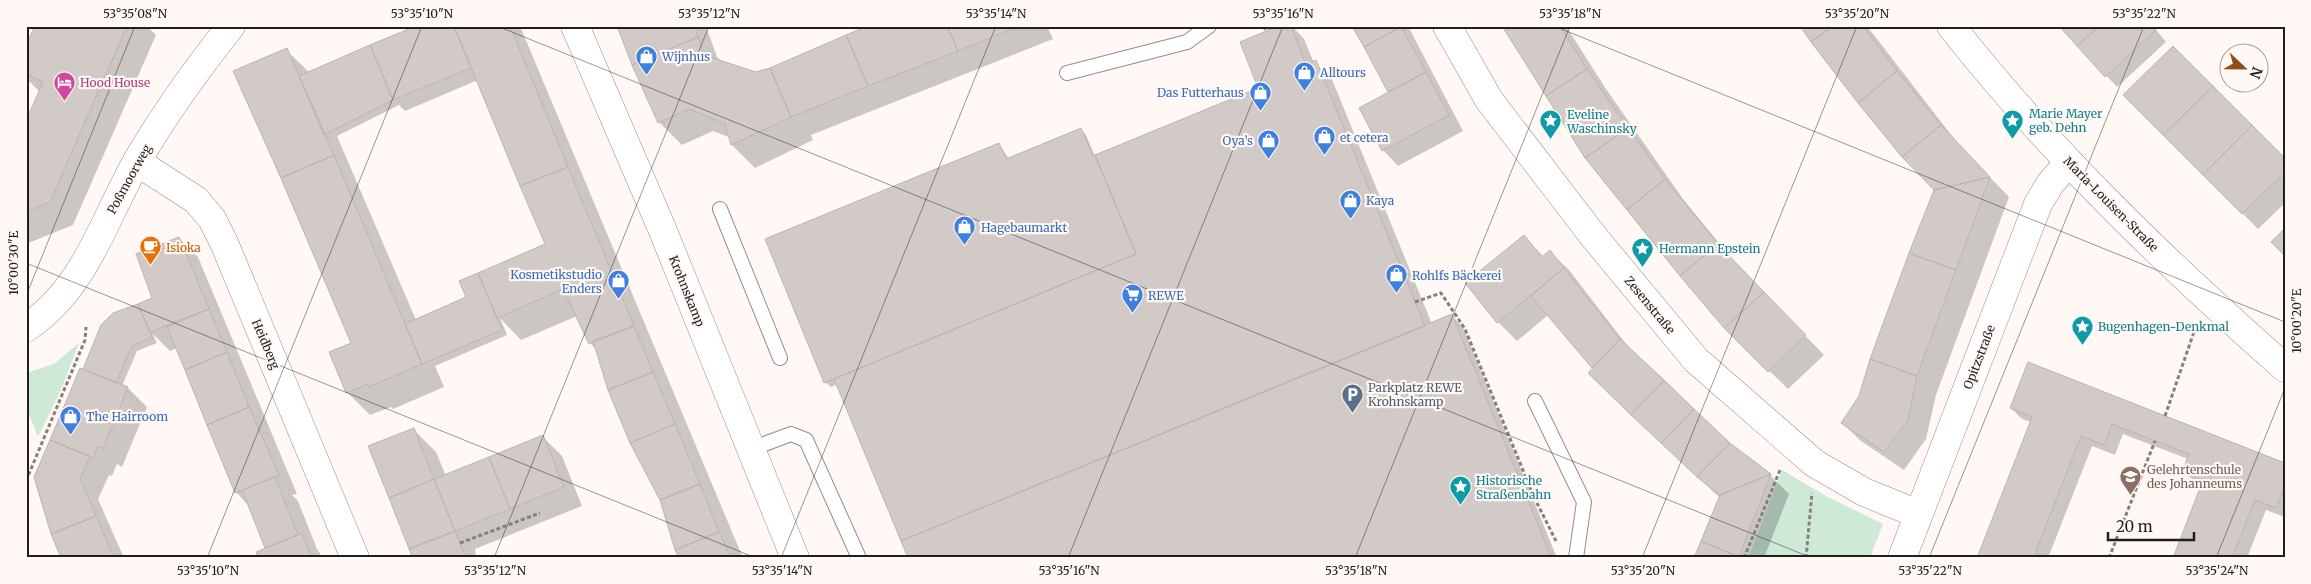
<svg xmlns="http://www.w3.org/2000/svg" width="2311" height="584" font-family="Merriweather,serif">
  <style>
    .green { fill: #cee9d7 }
    .shadow { fill: #0003; fill-rule: evenodd }
    .building { fill: #d2cac6; stroke: #bcb4b0 }
    .lines { fill: none; stroke-linecap: round; stroke-linejoin: round }
    .lane-casing { stroke: #968e8b; stroke-width: 16 }
    .street-casing { stroke: #968e8b; stroke-width: 29 }
    .secondary-casing { stroke: #968e8b; stroke-width: 29 }
    .path { stroke: #85807e; stroke-width: 3; stroke-dasharray: 4 2.5; stroke-linecap: butt }
    .lane { stroke: #fff; stroke-width: 14 }
    .street { stroke: #fff; stroke-width: 28 }
    .secondary { stroke: #fff; stroke-width: 28 }
    .ticks { fill: none; stroke: #211e1c; stroke-width: 1; stroke-opacity: 0.45 }
    .labels { text-anchor: middle; dominant-baseline: central; stroke-width: 4.5; stroke-linejoin: round; paint-order: stroke }
    .shop-label { font-size: 12px; fill: #366cbe; stroke: #fff8f4; text-anchor: start }
    .hotel-label { font-size: 12px; fill: #b23c85; stroke: #fff8f4; text-anchor: start }
    .culture-label { font-size: 12px; fill: #0d838f; stroke: #fff8f4; text-anchor: start }
    .street-label { font-size: 12px; fill: #211e1c; stroke: #fff8f4 }
    .food-label { font-size: 12px; fill: #c56008; stroke: #fff8f4; text-anchor: start }
    .service-label { font-size: 12px; fill: #4e5e75; stroke: #fff8f4; text-anchor: start }
    .education-label { font-size: 12px; fill: #785e54; stroke: #fff8f4; text-anchor: start }
    .neatline { fill: none; stroke: #211e1c; stroke-width: 2 }
    .ticks-label { font-size: 12px; text-anchor: middle; fill: #211e1c }
  </style>
  <rect width="100%" height="100%" fill="#fff8f4"/>
  <path class="green" d="M79,343l-18,47 -23,47 -12,-30v-34l28,-9z
    M1782,470l44,26 57,28 -13,34h-122z"/>
  <path class="shadow" d="M36,26h111l9,9 -83,190 -47,19v-120l14,-32 -14,-14v-30z
    M420,26h100l223,532h-62l-20,-58 -64,-150 -7,-7 -13,-27 -56,24 -21,-22 7,17 -72,31 9,21 -51,22 -2,-2 -21,8 -23,-23 5,-48 -117,-272 51,-22 24,23zM478,80l69,164 -86,38 7,16 -52,22 -79,-184 62,-31 6,6z
    M618,26h88l11,31 4,4 34,12 15,-4 100,-43h177l6,13 -242,96 2,5 -58,28 -23,-23 -1,-7 -18,-7 -31,14 -23,-23z
    M1281,26h11l12,13 10,24 17,14 101,247 20,-8 11,11 94,231h-648l-71,-174 -7,3 -6,-5 174,-238 10,15 72,-29 5,5 9,21 165,-68z
    M1353,26h55l55,105 -65,35 -15,-16 7,-57z
    M1504,26h62l40,63 77,110 54,66 87,90 -36,34 -63,-62z
    M1801,26h66l92,119 50,52 -73,198 -10,44 -22,31 -43,-29 -19,-18 18,-26 75,-207z
    M2060,26h93l13,16 -49,45z
    M2125,95l160,65v43l-27,26z
    M1524,237l20,20 6,-5 19,18 64,83 96,91 41,31 19,19 -25,64h-68l24,-60 -115,-110 -11,-20 -46,-53 -31,26 -19,-19z
    M179,238l19,19 99,237 -5,1 6,6 19,48 6,9h-64l8,-9 -17,-42 -14,-15 -59,-144 -7,3 -17,-17 4,9 -20,8 -15,35 6,2 19,19 -25,60 -5,-3 -5,12 -3,-1 -11,24 26,59h-62l22,-188 18,-45 12,-10 40,-17z
    M2028,364l257,100v53l-19,-7 -19,48h-73l29,-73 -8,-3 -11,-11 4,-12 -65,-25 -8,21 -23,-9 -44,112h-70l53,-136 -9,-3 -11,-11z
    M413,429l23,23 10,24 97,-39 19,19 20,50 -107,43 1,9h-62z"/>
  <path class="building" d="M35,26h92l-77,176 -24,10v-91l17,-39 -17,-8v-29z
    M416,26h38l17,42 -78,32 -23,-55z
    M454,26h56l58,141 -48,19z
    M617,26h78l3,11 -66,28z
    M867,26h80l11,25 -90,35 -22,-51z
    M947,26h72l-61,25z
    M1278,26h13l15,39 10,-5 109,266 -524,215 -67,-162 302,-125 -41,-99 163,-67 -18,-46z
    M1352,26h49v1l-37,20z
    M1502,26h58l27,43 -41,27z
    M1800,26h33l-22,16z
    M1833,26h30l34,45 -39,32 -47,-61z
    M2059,26h40l-22,20z
    M2099,26h54l3,4 -51,47 -28,-31z
    M1401,27l25,45 -38,20 -24,-45z
    M846,35l22,51 -77,31 -21,-49z
    M698,37l6,18 52,17 14,-4 21,49 -60,28 -6,-21 -36,-15 -31,14 -26,-58z
    M370,45l23,55 -69,35 -25,-59z
    M2173,46l40,40 -50,49 -40,-40z
    M287,48l47,107 -53,23 -48,-107z
    M1587,69l41,59 -43,30 -39,-62z
    M1897,71l44,54 -39,32 -44,-54z
    M1426,72l23,43 -67,36 -23,-43z
    M2213,86l39,39 -49,50 -40,-40z
    M1941,125l49,52 -56,13 -32,-33z
    M2252,125l33,33v14l-43,42 -39,-39z
    M1081,128l12,28 2,-1 41,99 -312,129 -59,-144 234,-96 7,16z
    M1628,128l37,51 -38,31 -42,-52z
    M334,155l88,209 -53,23 -1,-3 -22,9 -17,-41 22,-9 -70,-165z
    M568,167l66,159 -45,18 -26,-55 -66,29 -19,-45 67,-29 -25,-58z
    M1990,177l-34,93 -47,-17 25,-63z
    M1665,179l53,65 -38,32 -53,-66z
    M2285,228v28l-14,-14z
    M1524,235l18,22 8,-7 14,18 -67,55 -32,-40z
    M179,237l30,72 -59,23 -12,-28 14,-6 -16,-44z
    M1718,244l46,48 -40,36 -44,-52z
    M1909,253l47,17 -39,106 -47,-17z
    M1564,268l56,71 -28,29 -61,-72z
    M478,273l24,57 -80,34 -17,-40 61,-27 -7,-16z
    M1764,292l42,43 -38,37 -44,-44z
    M138,304l14,33 -20,9 -16,37 -33,-14 18,-44 12,-12z
    M209,309l18,43 -42,18 -18,-43z
    M1452,314l98,240 -8,4h-634l-7,-17z
    M634,326l19,46 -45,18 -15,-49z
    M1620,339l44,41 -33,35 -43,-42z
    M227,352l22,55 -42,18 -22,-55z
    M1870,359l47,17 -9,44 -24,32 -43,-29 18,-27z
    M2028,362l257,101v23l-9,22 -21,-8 -23,58h-59l30,-78 -21,-8 7,-18 -77,-30 -8,21 -23,-9 -46,117 12,5h-70l55,-141 -22,-9z
    M80,368l48,19 -25,62 -5,-3 -5,12 -43,-18z
    M653,372l22,52 -45,19 -22,-53z
    M1664,380l30,29 -33,34 -30,-28z
    M249,407l30,68 -44,18 -28,-68z
    M1694,409l36,34 -33,34 -36,-34z
    M675,424l25,60 -40,16 -30,-57z
    M414,428l20,51 -45,19 -21,-52z
    M543,435l21,52 -54,22 -21,-52z
    M50,440l40,16 -10,23 16,37 -45,18 -17,-57z
    M1730,443l41,31 -51,21 -23,-18z
    M489,457l21,52 -55,22 -21,-52z
    M1771,474l-32,83 -38,-16 19,-46z
    M275,477l23,58 -33,13 -23,-58z
    M434,479l21,52 -46,18 -20,-51z
    M700,484l19,48 -44,18 -15,-50z
    M96,516l18,42h-53l-10,-24z
    M455,531l11,27h-53l-4,-9z
    M719,532l12,26h-52l-4,-8z
    M302,533l10,25h-54l-2,-6z
    M1701,541l38,16v1h-45z"/>
  <g class="lines">
    <defs>
      <path id="lane" d="M1067,73l120,-31 22,-16
        M720,209l60,149
        M1535,401l49,101 -8,56
        M751,449l40,-15 15,6 53,118"/>
      <path id="street" d="M575,26l88,205 132,327
        M1447,26l42,74 105,137 102,123 118,103 50,29 54,22
        M137,162l59,38 16,19 13,26 130,313
        M1902,558l136,-354 12,-20 18,-21"/>
      <path id="secondary" d="M1951,26c99,126 214,236 334,342
        M26,328c60,-40 77,-107 111,-167 28,-48 59,-91 94,-135"/>
    </defs>
    <use href="#lane" class="lane-casing"/>
    <use href="#street" class="street-casing"/>
    <use href="#secondary" class="secondary-casing"/>
    <path class="path" d="M1264,26l2,5
      M1415,302l26,-9 24,36 69,168 -6,3
      M2165,416l31,-90
      M26,481l59,-141 1,-13
      M1534,497l22,44
      M460,543l80,-30
      M1744,558l36,-88
      M1806,558l6,-65
      M2109,558l46,-117"/>
    <use href="#lane" class="lane"/>
    <use href="#street" class="street"/>
    <use href="#secondary" class="secondary"/>
  </g>
  <path class="ticks" d="M497,26l1315,532M1554,26l731,296M26,263l730,295M26,296l109,-270M207,558l215,-532M494,558l215,-532M781,558l215,-532M1068,558l215,-532M1355,558l215,-532M1642,558l215,-532M1929,558l215,-532M2216,558l69,-170"/>
  <defs>
    <symbol id="shop-pin" viewBox="-11 -11 22 30"><path d="M0 17L-7.5 6A9.5 9.5 0 1 1 7.5 6Z" fill="#3f7fe0" stroke="#fff8f4"/><path d="M-5-2.5h2.3a2.7 3.5 0 0 1 5.4 0H5L5.5 6h-11ZM-1.5-2.5h3a1.5 2.3 0 0 0-3 0Z" fill="#fff"/></symbol>
    <symbol id="hotel-pin" viewBox="-11 -11 22 30"><path d="M0 17L-7.5 6A9.5 9.5 0 1 1 7.5 6Z" fill="#d1479c" stroke="#fff8f4"/><path d="M-6-4.5h1.5V1H6V5H4.5V3h-9V5H-6ZM-4 0a1.8 1.8 0 1 1 3.6 0ZM.5 0V-2.5h3Q6-2.5 6 0Z" fill="#fff"/></symbol>
    <symbol id="sight-pin" viewBox="-11 -11 22 30"><path d="M0 17L-7.5 6A9.5 9.5 0 1 1 7.5 6Z" fill="#0f9aa8" stroke="#fff8f4"/><path d="M0-6L1.8-2.2L6-1.7L2.9 1.2L3.7 5.4L0 3.3L-3.7 5.4L-2.9 1.2L-6-1.7L-1.8-2.2Z" fill="#fff"/></symbol>
    <symbol id="cafe-pin" viewBox="-11 -11 22 30"><path d="M0 17L-7.5 6A9.5 9.5 0 1 1 7.5 6Z" fill="#e8710a" stroke="#fff8f4"/><path d="M-5.5-4.5H6V0H3Q3 3.5 0 3.5H-2.5Q-5.5 3.5-5.5 0ZM3-3.2v2h1.7v-2ZM-6 4.5H4V6H-6Z" fill="#fff"/></symbol>
    <symbol id="supermarket-pin" viewBox="-11 -11 22 30"><path d="M0 17L-7.5 6A9.5 9.5 0 1 1 7.5 6Z" fill="#3f7fe0" stroke="#fff8f4"/><path d="M-6-5.5h2.5l.6 2H6L4.5 2H-2.5L-4.4-4H-6ZM-1.5 3.2a1.3 1.3 0 1 0 .1 0ZM3 3.2a1.3 1.3 0 1 0 .1 0Z" fill="#fff"/></symbol>
    <symbol id="parking-pin" viewBox="-11 -11 22 30"><path d="M0 17L-7.5 6A9.5 9.5 0 1 1 7.5 6Z" fill="#5c6f8a" stroke="#fff8f4"/><path d="M-3.5-5.5H1a3.5 3.5 0 0 1 0 7H-1V5.5H-3.5ZM-1-3.4V-.6H.8a1.4 1.4 0 0 0 0-2.8Z" fill="#fff"/></symbol>
    <symbol id="school-pin" viewBox="-11 -11 22 30"><path d="M0 17L-7.5 6A9.5 9.5 0 1 1 7.5 6Z" fill="#8d6e63" stroke="#fff8f4"/><path d="M0-5L7-2L0 1L-7-2ZM-4 1L0 2.5L4 1V4Q0 6-4 4Z" fill="#fff"/></symbol>
  </defs>
  <g fill-rule="evenodd">
    <use href="#shop-pin" x="634" y="44" width="25" height="34"/>
    <use href="#shop-pin" x="1292" y="60" width="25" height="34"/>
    <use href="#hotel-pin" x="52" y="70" width="25" height="34"/>
    <use href="#shop-pin" x="1248" y="80" width="25" height="34"/>
    <use href="#sight-pin" x="2000" y="108" width="25" height="34"/>
    <use href="#sight-pin" x="1538" y="108" width="25" height="34"/>
    <use href="#shop-pin" x="1312" y="124" width="25" height="34"/>
    <use href="#shop-pin" x="1256" y="128" width="25" height="34"/>
    <use href="#shop-pin" x="1338" y="188" width="25" height="34"/>
    <use href="#shop-pin" x="952" y="214" width="25" height="34"/>
    <use href="#cafe-pin" x="138" y="234" width="25" height="34"/>
    <use href="#sight-pin" x="1630" y="236" width="25" height="34"/>
    <use href="#shop-pin" x="1384" y="262" width="25" height="34"/>
    <use href="#shop-pin" x="606" y="268" width="25" height="34"/>
    <use href="#supermarket-pin" x="1120" y="282" width="25" height="34"/>
    <use href="#sight-pin" x="2070" y="314" width="25" height="34"/>
    <use href="#parking-pin" x="1340" y="382" width="25" height="34"/>
    <use href="#shop-pin" x="58" y="404" width="25" height="34"/>
    <use href="#school-pin" x="2118" y="464" width="25" height="34"/>
    <use href="#sight-pin" x="1448" y="474" width="25" height="34"/>
  </g>
  <g class="labels">
    <g class="shop-label">
      <text x="662" y="56">Wijnhus</text>
      <text x="1320" y="72">Alltours</text>
      <text x="1244" y="92" text-anchor="end">Das Futterhaus</text>
      <text x="1340" y="137">et cetera</text>
      <text x="1253" y="140" text-anchor="end">Oya’s</text>
      <text x="1366" y="200">Kaya</text>
      <text x="981" y="227">Hagebaumarkt</text>
      <text x="602" y="274" text-anchor="end">Kosmetikstudio<tspan x="602" dy="14">Enders</tspan></text>
      <text x="1412" y="275">Rohlfs Bäckerei</text>
      <text x="1148" y="295">REWE</text>
      <text x="86" y="416">The Hairroom</text>
    </g>
    <g class="hotel-label">
      <text x="80" y="82">Hood House</text>
    </g>
    <g class="culture-label">
      <text x="2029" y="113">Marie Mayer<tspan x="2029" dy="14">geb. Dehn</tspan></text>
      <text x="1567" y="114">Eveline<tspan x="1567" dy="14">Waschinsky</tspan></text>
      <text x="1659" y="248">Hermann Epstein</text>
      <text x="2098" y="326">Bugenhagen-Denkmal</text>
      <text x="1476" y="480">Historische<tspan x="1476" dy="14">Straßenbahn</tspan></text>
    </g>
    <g class="street-label">
      <text transform="translate(129 179) rotate(-61)">Poßmoorweg</text>
      <text transform="translate(2111 204) rotate(45)">Maria-Louisen-Straße</text>
      <text transform="translate(687 291) rotate(68)">Krohnskamp</text>
      <text transform="translate(1650 305) rotate(50)">Zesenstraße</text>
      <text transform="translate(266 344) rotate(67)">Heidberg</text>
      <text transform="translate(1979 357) rotate(-69)">Opitzstraße</text>
    </g>
    <g class="food-label">
      <text x="166" y="247">Isioka</text>
    </g>
    <g class="service-label">
      <text x="1368" y="387">Parkplatz REWE<tspan x="1368" dy="14">Krohnskamp</tspan></text>
    </g>
    <g class="education-label">
      <text x="2147" y="469">Gelehrtenschule<tspan x="2147" dy="14">des Johanneums</tspan></text>
    </g>
  </g>
  <rect width="2311" height="584" fill="none" stroke="#fff8f4" stroke-width="55"/>
  <g transform="translate(2244 68) rotate(112)"><circle r="24" fill="#fff8f4" stroke="#a6a19e"/>
  <path d="M0-4L9 19L0 12L-9 19Z" fill="#8e4c19"/>
  <text y="-8" font-size="14" font-weight="bold" text-anchor="middle" fill="#211e1c">N</text>
  </g>
  <path d="M2108 532v8h86v-8" fill="none" stroke="#211e1c" stroke-width="2.5"/>
  <text x="2116" y="532" font-size="15" fill="#211e1c" stroke="#fff8f4" stroke-width="4" paint-order="stroke">20 m</text>
  <rect x="28" y="28" width="2256" height="528" class="neatline"/>
  <g class="ticks-label">
    <text x="135" y="18">53°35'08"N</text>
    <text x="422" y="18">53°35'10"N</text>
    <text x="709" y="18">53°35'12"N</text>
    <text x="996" y="18">53°35'14"N</text>
    <text x="1283" y="18">53°35'16"N</text>
    <text x="1570" y="18">53°35'18"N</text>
    <text x="1857" y="18">53°35'20"N</text>
    <text x="2144" y="18">53°35'22"N</text>
    <text transform="translate(14 263) rotate(-90)" y="4">10°00'30"E</text>
    <text transform="translate(2297 321) rotate(-90)" y="4">10°00'20"E</text>
    <text x="208" y="575">53°35'10"N</text>
    <text x="495" y="575">53°35'12"N</text>
    <text x="782" y="575">53°35'14"N</text>
    <text x="1069" y="575">53°35'16"N</text>
    <text x="1356" y="575">53°35'18"N</text>
    <text x="1643" y="575">53°35'20"N</text>
    <text x="1930" y="575">53°35'22"N</text>
    <text x="2217" y="575">53°35'24"N</text>
  </g>
</svg>
